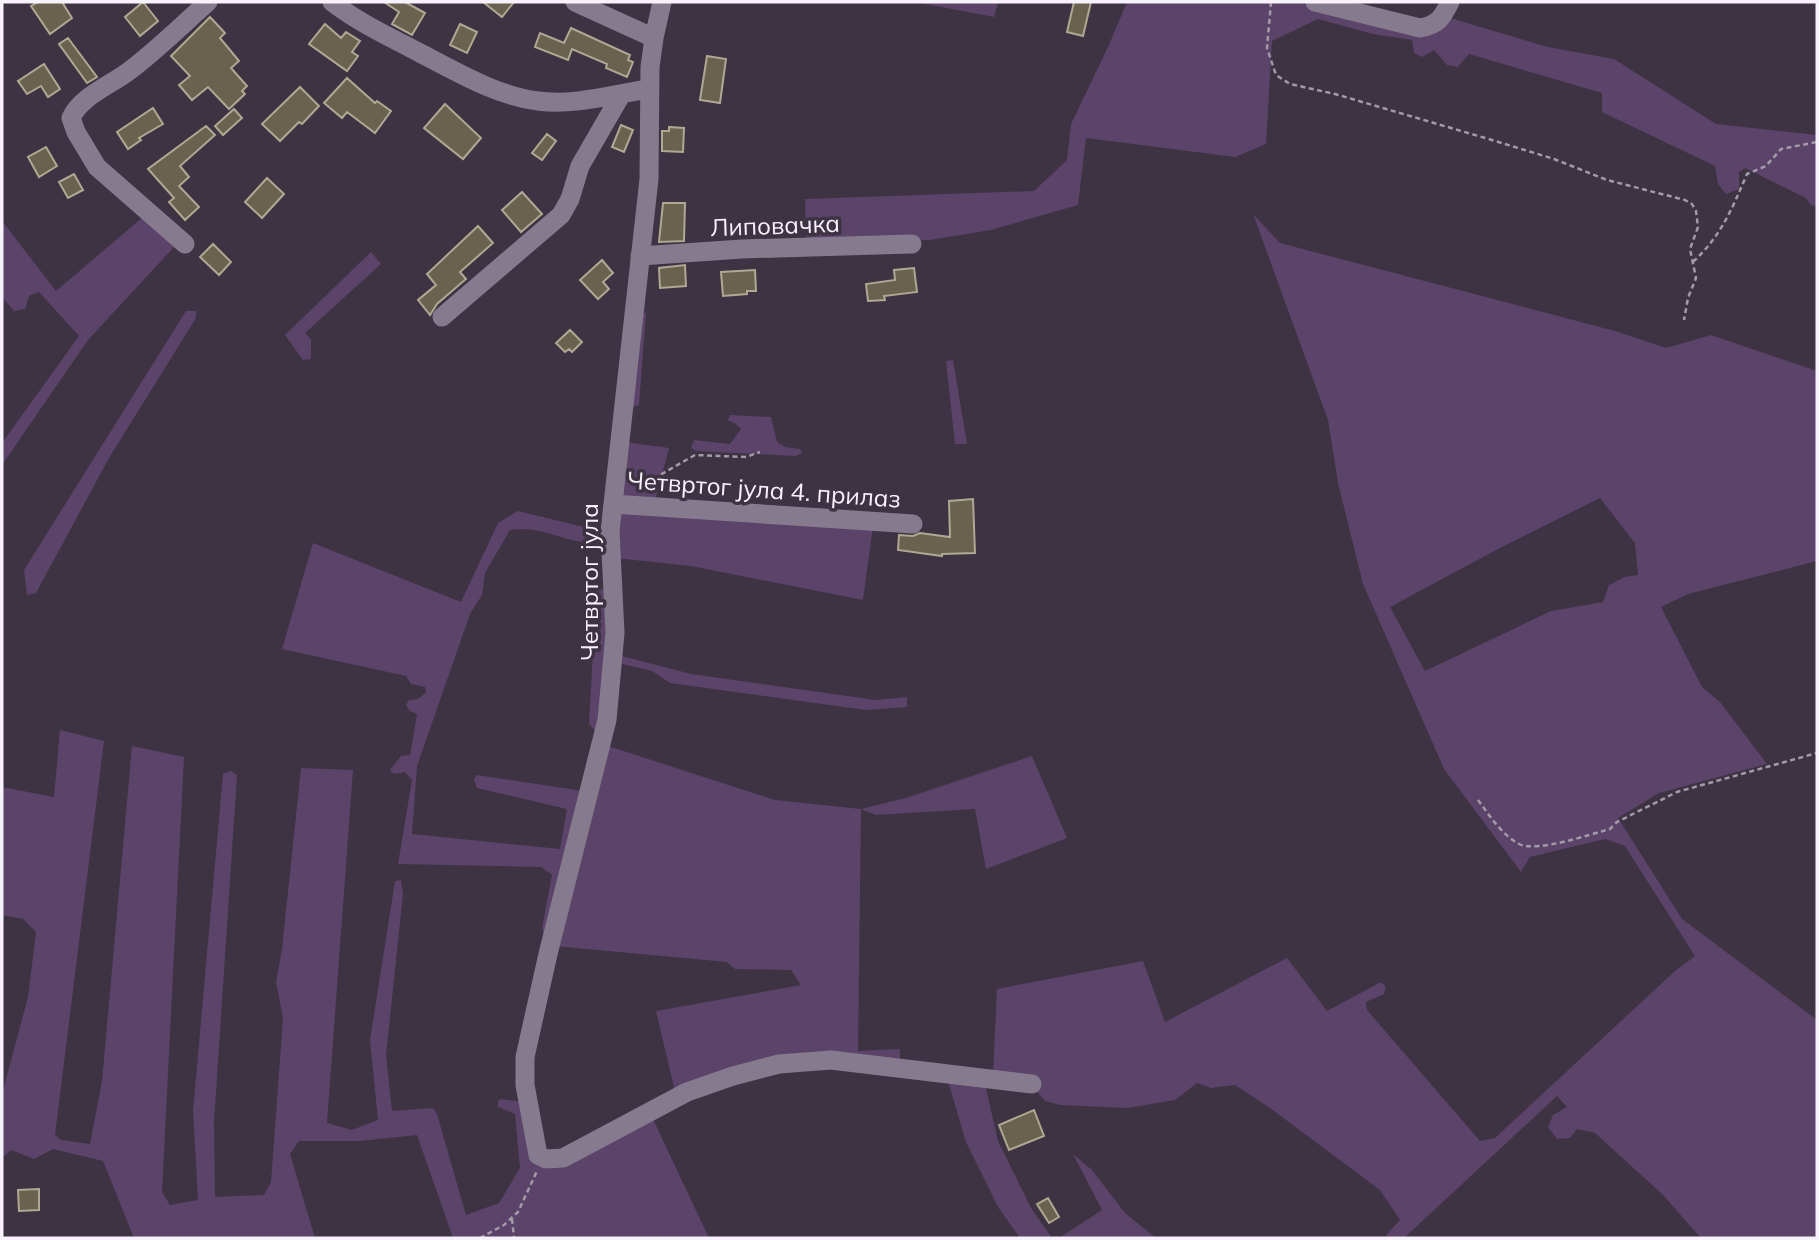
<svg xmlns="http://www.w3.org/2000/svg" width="1819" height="1240" font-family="Mulish,sans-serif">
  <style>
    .green { fill: #5b436a; fill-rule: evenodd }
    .building { fill: #69624f; stroke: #afa893; stroke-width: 2 }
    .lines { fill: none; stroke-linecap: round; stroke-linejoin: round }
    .path { stroke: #a39ba8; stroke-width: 2.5; stroke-dasharray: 5 3.5; stroke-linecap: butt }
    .minor { stroke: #867b8e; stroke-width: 19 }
    .labels { text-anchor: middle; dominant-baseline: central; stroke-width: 7; stroke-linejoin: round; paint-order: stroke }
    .street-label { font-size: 24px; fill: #f8f2fc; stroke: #3d3343 }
  </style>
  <rect width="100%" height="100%" fill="#3d3343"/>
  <path class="green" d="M915,2h83l-4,15z
    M1127,2h168l81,18 74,-2 98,29 66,12 102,65 101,11v72l-6,-2 -5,-7 -61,-30 -6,4v17l-13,5 -8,-10 -3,-18 -113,-54v-19l-133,-39 -11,13 -11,-2 -13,-15 -12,7 -8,-4 -2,-13 -39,-6 -55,-15 -46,22 -6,103 -31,13 -149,-19 -8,67 -87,25 -61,10 -124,2 -1,-43 229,-8 33,-31 4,-36 37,-77z
    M1253,214l27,29 335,88 51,17 45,-13 106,36v190l-129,33 -27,13 41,80 18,15 47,62 -108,29 -41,25 64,101 135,101v218h-116l-39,-44 -67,-61 -18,-4 -7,9 -13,1 -9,-12 5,-12 14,-8 -10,-11 -153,142h-18l1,-4 13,-14 -20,-30 -110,-82 -35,-23 -24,3 -14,-5 -22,17 -47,8 -68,-3 -15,-4 -10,-11 -42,-16 4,-85 146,-28 22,61 122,-64 40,53 54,-29 5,5 -2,7 -18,8 1,8 113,131 15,-3 180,-167 20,-15 -70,-110 -20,-7 -75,18 -9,15 -77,-103 -81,-185 -25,-101 -10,-63zM1600,498l35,45 3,32 -13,2 -16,8 -6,17 -52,9 -126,60 -35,-64 110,-59z
    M143,217l31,30 -86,93 -86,125v-22l77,-107 -40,-44 -10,4 -4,13 -11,2 -12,-14v-76l54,70z
    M371,252l10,12 -76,69 6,6v20l-8,1 -18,-25z
    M186,311h10v7l-87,140 -73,135 -9,2 -3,-25z
    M637,313h9l-7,92 -10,3z
    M953,360l14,84h-12l-9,-83z
    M730,415l41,2 6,25 8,5 15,2 2,4 -6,3 -100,-5 -5,-3 3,-8 36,4 11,-15 -5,-5 -8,-4z
    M624,442l45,6 -14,53 -38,-1z
    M518,511l86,21v11c-32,4 -62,-19 -94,-13l-25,43 -3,22 -12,19 -53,152 -5,68 148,15 7,-40 -90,-21 -3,-8 2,-5 108,16 -39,146 -3,-9 10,-53 -11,-8 -143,-3 14,-84 -7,-8 -11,2 -4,-4 11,-14 9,-1 7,-41 -7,-3 -4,-6 3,-5 9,-1 8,-7 -1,-5 -14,-3 -5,-8 -124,-27 31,-106 148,59 37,-79z
    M616,511l257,15 -10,74 -172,-34 -76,-8z
    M598,589l10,1 2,37 -12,107 -9,-10 7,-127z
    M618,655l73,19 185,26 31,-3v10l-41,3 -196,-27 -18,-12 -34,-8z
    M60,730l44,11 -49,394 6,5 29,4 12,-63 30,-335 52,11 -22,435 8,13 28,-5 -5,-89 30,-337 8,-3 6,4 -23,347 1,75 49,-2 7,-13 12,-164 -7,-36 6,-33 19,-181 52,2 -26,353 25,7 26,-10 -8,-80 25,-159 6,-1 2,14 -17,161 6,56 41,-3 4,6 29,101 33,-12 21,-35 -5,-54 -17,-7v-6l3,-2 23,3 8,57 14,10 9,-2 96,-52 58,123h-256l-36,-103 -57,6h-61l-9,13 25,84h-181l-31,-77 -50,-12 -19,10 -23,-9 -9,8v-64l26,-97 8,-65 -13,-13 -21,-4v-128l52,10z
    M605,745l170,55 86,9 45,-11 126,-42 35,82 -81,31 -11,-60 -99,6 -15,-6 -3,242 42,-2v14l-67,-7 -158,36 -19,-81 145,-26 -10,-15 -56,-1 -8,-7 -173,-16z
    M947,1078l38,6 13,57 33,67 21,30h-32l-22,-31 -32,-65z
    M1073,1154l19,16 33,43 31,25h-97l43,-28z"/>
  <path class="building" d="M38,2h24l10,16 -22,16 -19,-28z
    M143,2l15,19 -18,15 -15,-19z
    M384,2h21l20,11 -13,22 -20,-11 7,-12z
    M483,2h31l-12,15z
    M1074,2h17l-8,34 -16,-4z
    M210,17l15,16 -5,5 19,23 -8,7 16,18 -5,5 3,3 -16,15 -21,-22 -16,13 -13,-15 11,-9 -19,-20z
    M325,24l16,14 5,-6 14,9 -8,11 6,4 -11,15 -38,-27z
    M460,24l17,8 -10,21 -17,-8z
    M571,28l59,27 -2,5 5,2 -6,15 -21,-9 1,-4 -35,-15 -4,11 -33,-13 5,-14 24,10z
    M68,38l29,39 -10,6 -28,-39z
    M707,56l19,3 -6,44 -20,-3z
    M44,64l16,25 -12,8 -7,-11 -14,8 -9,-13z
    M347,78l28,25 2,-2 14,10 -16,22 -28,-21 -5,6 -18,-15z
    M300,87l19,19 -17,18 -3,-2 -19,19 -18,-17z
    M445,104l36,34 -18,21 -39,-31z
    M153,108l10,16 -24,14 2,2 -13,9 -11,-17z
    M234,109l8,9 -19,17 -8,-9z
    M621,125l12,5 -9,22 -12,-5z
    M206,126l9,9 -35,31 9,11 -10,9 20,21 -14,13 -16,-18 5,-4 -26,-29z
    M669,127l15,1 -1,24 -21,-1v-20h7z
    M547,134l9,7 -14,19 -10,-7z
    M46,147l11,19 -18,11 -11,-20z
    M74,174l9,16 -15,8 -9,-16z
    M267,178l17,16 -22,24 -17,-16z
    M522,192l20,22 -21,18 -19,-22z
    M663,203h22l-1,38 -25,1z
    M478,226l15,17 -33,29 6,7 -29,25 -7,11 -12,-15 18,-15 -9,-11z
    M213,244l18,18 -12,13 -19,-18z
    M602,260l11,13 -10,9 6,7 -11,10 -18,-19z
    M685,265l1,21 -26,2 -1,-20z
    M914,268l3,24 -33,4 1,4 -17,1 -2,-17 29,-4 -1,-10z
    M755,270l1,21h-9v3l-24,2 -2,-24z
    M570,330l12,12 -10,10 -3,-3 -4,3 -9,-9z
    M973,499l2,54 -33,1v2l-44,-6 1,-15 14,1 7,-3 30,4 -1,-36z
    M1034,1110l10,26 -35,14 -10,-25z
    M39,1189v21l-20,1 -1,-21z
    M1048,1198l11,19 -10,6 -12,-19z"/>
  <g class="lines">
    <path class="path" d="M1271,2l-4,46 9,27 14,9 45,10 157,46 62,19 53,21 78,20 7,4 4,7 2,16 -8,22 6,29 -8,20 -4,22
      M1693,262c28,-26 39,-53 54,-88l19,-8 15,-17 36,-7
      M639,487l56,-32 51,2 14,-5
      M1478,800c12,16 23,34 41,44 17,9 72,-10 91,-15l7,-7 60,-30 140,-39
      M512,1219l2,19
      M480,1238l24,-13 14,-13 19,-41"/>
    <path class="minor" d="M332,2c27,21 58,35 88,51 37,19 77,43 118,48 37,5 76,-7 111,-12
      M575,2l79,36
      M662,2l-8,36 -4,29 -1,112 -39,352 5,102 -8,87 -59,234 -23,103v28l13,70 8,4 17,-1 124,-66 46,-16 46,-12 52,-4 201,24
      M1315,2l105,26c18,-3 22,-10 30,-26
      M185,244l-88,-77 -21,-35 -5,-14c10,-22 40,-33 58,-47 28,-21 53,-46 79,-69
      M640,256l102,-7 170,-5
      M442,317l119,-102 9,-16 10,-33 41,-71
      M613,504l300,20"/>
  </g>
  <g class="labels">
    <g class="street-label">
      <text transform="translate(775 225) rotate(-2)">Липовачка</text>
      <text transform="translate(764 489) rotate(4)">Четвртог јула 4. прилаз</text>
      <text transform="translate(589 582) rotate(-90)">Четвртог јула</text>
    </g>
  </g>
  <rect width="1819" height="1240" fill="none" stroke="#f8f2fc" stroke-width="7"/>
</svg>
